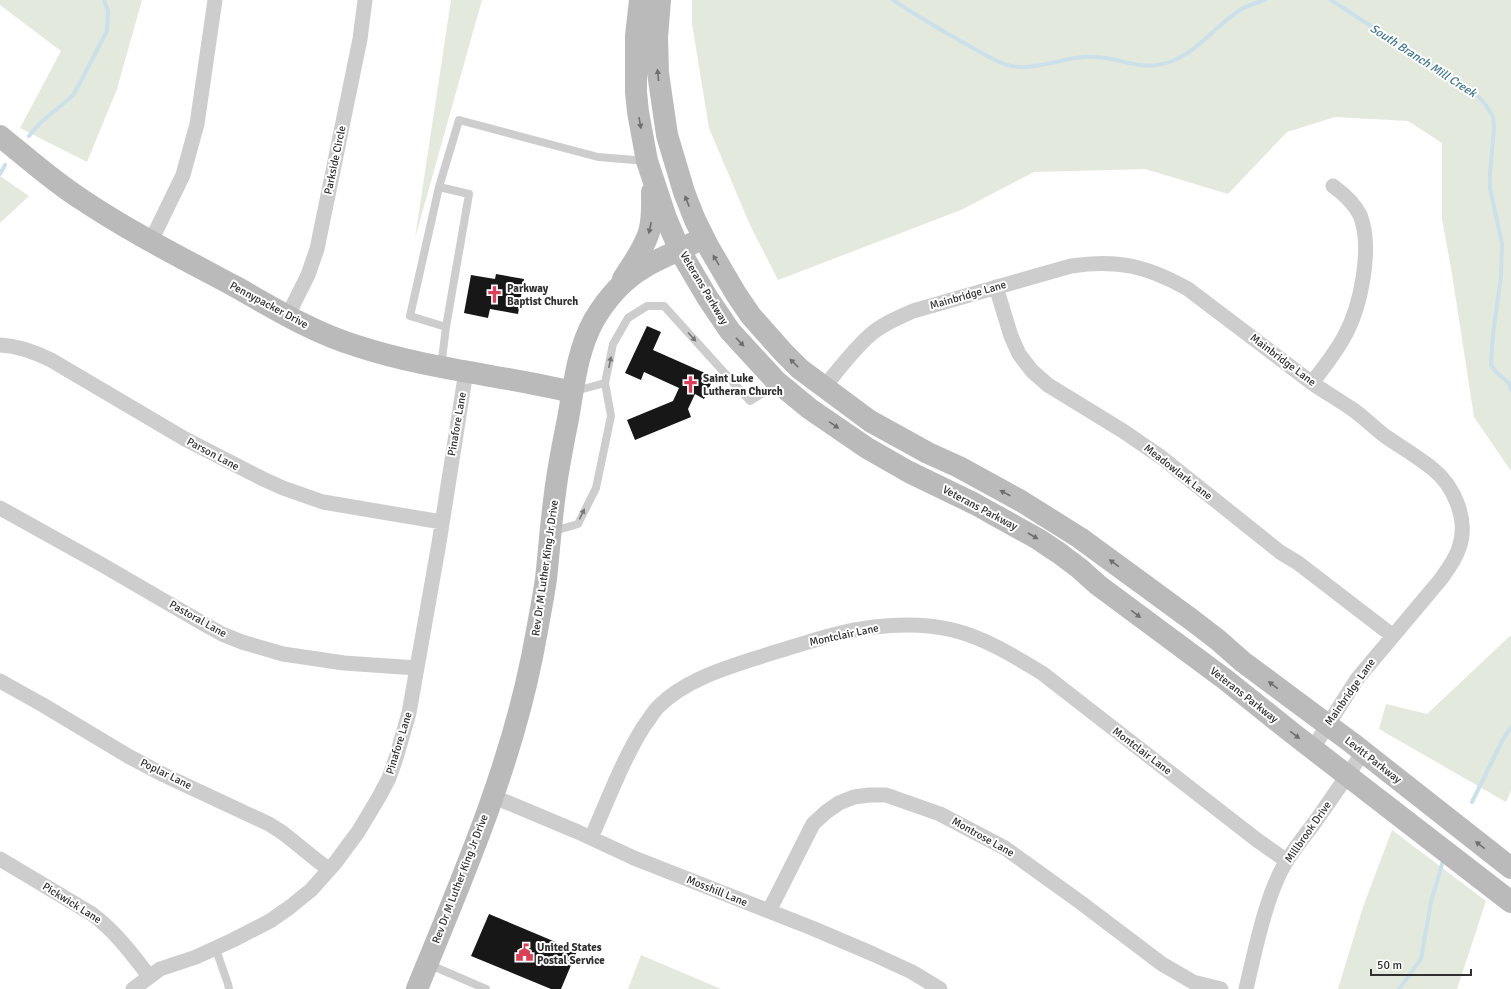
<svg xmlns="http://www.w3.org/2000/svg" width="1511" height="989" font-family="Signika,sans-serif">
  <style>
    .green { fill: #e4e9dd }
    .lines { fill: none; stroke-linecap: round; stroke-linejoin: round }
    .stream { stroke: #cbe0e8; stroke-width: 4 }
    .building { fill: #171717 }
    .lane { stroke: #cdcdcd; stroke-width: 8 }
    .street { stroke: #cdcdcd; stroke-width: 15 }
    .secondary { stroke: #bababa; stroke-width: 22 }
    .oneway { fill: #6e6e6e }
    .oneway2 { fill: #777 }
    .labels { text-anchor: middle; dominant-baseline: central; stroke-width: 4; stroke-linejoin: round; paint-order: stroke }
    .street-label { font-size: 11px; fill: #303030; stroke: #fff }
    .poi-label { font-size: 11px; font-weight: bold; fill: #303030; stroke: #fff; text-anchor: start }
    .water-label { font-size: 12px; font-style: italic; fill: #44778d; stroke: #fff }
  </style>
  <rect width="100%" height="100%" fill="#fff"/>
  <path class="green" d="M0,0h142l-25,89 -30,73 -67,-34 41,-77 -61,-46z
    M451,0h31l-67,238z
    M692,0h819v471l-37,-54 -22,-143 -10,-55v-76l-34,-22 -73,-4 -48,15 -59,62 -83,-25 -111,3 -73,38 -183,70 -28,-55 -41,-97 -17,-104z
    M0,176l29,20 -29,27z
    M1511,635v156l-5,11 -127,-73 7,-25 41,10z
    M1392,830l94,71 -29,88h-119l25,-82z
    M641,955l80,34h-93z"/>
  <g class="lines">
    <path class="stream" d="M893,0c26,17 53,33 80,48 13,7 29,18 45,19 24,2 50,-12 77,-10 29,1 47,16 77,4 27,-10 44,-36 68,-51 7,-5 17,-7 25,-10
      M1331,0l147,96 8,9 7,12 1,12 -4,44v15l12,56 -1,32 -8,58 -2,31 5,7 13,11 2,7
      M29,136l12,-14 28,-23 5,-5 33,-63 1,-20 -4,-11
      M0,174l5,-9
      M1472,802l30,-61 9,-14
      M1399,989l22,-30 10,-57 12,-41"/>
  </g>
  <path class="building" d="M496,274l28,5 -6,35 -28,-5 -2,9 -24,-5 7,-38 24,4z
    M647,326l14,6 -8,18 61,27 -10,22 -9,-5 -7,15 3,8 -56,23 -8,-20 46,-19 6,-13 -35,-16 -3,8 -16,-7z
    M489,914l88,37 -16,38h-10l-80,-33z"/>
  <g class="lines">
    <path class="lane" d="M439,187l-29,129 36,11
      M441,367l5,-40 23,-133 -30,-7 20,-67 139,37 49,4
      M575,391l30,-8
      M551,532l27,-8 18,-36 15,-72 -6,-33 8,-39 15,-26 19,-12h17l86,95 28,-17
      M215,947l13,37 1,5
      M428,964l58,25"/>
    <path class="street" d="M151,241l32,-66 14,-51 18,-124
      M996,287l15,49 8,18 13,17 16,14 75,46 38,26 119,95 18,11 95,73
      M288,315l20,-40 9,-26 43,-210 5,-39
      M0,345c19,1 35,7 51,15l134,79 78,40 20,9 40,14 119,20
      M1312,383c11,-15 23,-29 32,-46 17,-30 29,-90 16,-122 -6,-12 -16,-21 -27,-29
      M825,386c14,-17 28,-36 45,-51 12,-11 28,-17 43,-24l158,-45c47,-7 76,0 117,23l124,94c13,9 27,17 40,26 12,8 22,19 33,27 16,11 33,21 48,33 21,17 36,51 26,79 -4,12 -11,21 -18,31l-84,100 -44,69
      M0,508l99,55 105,61 18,10 20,8 41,12 61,9 73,5
      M0,681l43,24 85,51 36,19 105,49 14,9 46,37
      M492,796l86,36 56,26 178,70 61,26 39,18 28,17
      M591,838c17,-38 31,-77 53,-112 5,-6 9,-14 14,-19 30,-30 75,-41 114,-54 33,-10 67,-22 102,-26 25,-3 54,-3 79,3 32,8 61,26 89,43l215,167 30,21
      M0,859l92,55c23,17 40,40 57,62
      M769,911l44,-87 13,-12 13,-9 15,-6 16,-2h16l54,19 65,34 75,54 82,62 31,18 28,7
      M133,989l27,-20 36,-12 37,-17 37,-19 20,-14 21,-17 24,-27 23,-31 21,-35 10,-19 7,-20 13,-45 30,-170 27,-172
      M1246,989c9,-38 19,-89 37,-122 9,-16 21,-30 32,-45 16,-23 33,-47 48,-70"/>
    <path class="secondary" d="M640,0l-4,36v56l2,20 9,49 19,57 14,33 27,46 23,34 46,50 34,28 57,39 42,24 66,32 63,35 21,14 20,15 19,17 128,95 65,52 220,170
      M660,0l-3,37 1,36 9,62 17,57 11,28 13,26 28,48 15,22 32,36 17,17 70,52 58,32 31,14 62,34 59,37 112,82 26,20 25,22 109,81 159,125
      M0,136c26,21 54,46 81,63 49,33 103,60 155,88 39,22 78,46 121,59 70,23 144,29 215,46
      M623,279c9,-15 21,-30 26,-47 4,-13 3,-26 3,-40
      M417,989c44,-108 92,-217 115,-332 5,-26 10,-52 14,-78 3,-28 5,-57 9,-86 3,-25 8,-49 13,-74 6,-34 9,-68 26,-99 13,-22 30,-41 51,-53 16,-10 33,-15 48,-24"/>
  </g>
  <defs><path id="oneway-solid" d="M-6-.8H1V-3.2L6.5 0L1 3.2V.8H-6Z"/></defs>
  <g class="oneway">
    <use href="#oneway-solid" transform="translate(658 75) rotate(-96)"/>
    <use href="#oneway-solid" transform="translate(640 123) rotate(80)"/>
    <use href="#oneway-solid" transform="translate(687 201) rotate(-111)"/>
    <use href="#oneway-solid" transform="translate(650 228) rotate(102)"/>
    <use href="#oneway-solid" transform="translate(716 260) rotate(-121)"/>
    <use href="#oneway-solid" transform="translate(740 342) rotate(46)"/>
    <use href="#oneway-solid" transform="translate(794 363) rotate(-135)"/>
    <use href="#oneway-solid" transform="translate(834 425) rotate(35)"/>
    <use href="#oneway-solid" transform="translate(1005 493) rotate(-152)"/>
    <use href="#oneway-solid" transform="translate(1033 536) rotate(30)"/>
    <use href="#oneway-solid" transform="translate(1114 563) rotate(-144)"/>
    <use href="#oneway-solid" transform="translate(1136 614) rotate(37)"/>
    <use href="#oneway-solid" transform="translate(1273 685) rotate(-143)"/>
    <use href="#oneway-solid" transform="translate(1295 735) rotate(37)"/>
    <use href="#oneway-solid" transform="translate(1480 845) rotate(-142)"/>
  </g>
  <g class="oneway2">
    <use href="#oneway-solid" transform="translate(692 337) rotate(48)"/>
    <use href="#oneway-solid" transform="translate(610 362) rotate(-78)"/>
    <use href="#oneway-solid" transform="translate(582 514) rotate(-64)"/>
  </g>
  <defs>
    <symbol id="church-bare" viewBox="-9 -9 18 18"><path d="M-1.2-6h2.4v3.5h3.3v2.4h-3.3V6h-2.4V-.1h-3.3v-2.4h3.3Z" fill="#d94159" stroke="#fff" stroke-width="2.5" paint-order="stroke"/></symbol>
    <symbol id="civic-bare" viewBox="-9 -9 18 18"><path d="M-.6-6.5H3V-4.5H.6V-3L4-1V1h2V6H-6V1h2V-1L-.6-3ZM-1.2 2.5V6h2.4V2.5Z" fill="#d94159" stroke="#fff" stroke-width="2.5" paint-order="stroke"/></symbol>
  </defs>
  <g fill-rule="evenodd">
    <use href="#church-bare" x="482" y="282" width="25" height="25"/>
    <use href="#church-bare" x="678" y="372" width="25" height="25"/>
    <use href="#civic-bare" x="512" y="940" width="25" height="25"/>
  </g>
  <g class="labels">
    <g class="street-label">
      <text transform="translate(335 160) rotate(-78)">Parkside Circle</text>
      <text transform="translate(704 288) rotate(59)">Veterans Parkway</text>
      <text transform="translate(968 295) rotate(-16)">Mainbridge Lane</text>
      <text transform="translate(269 305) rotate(28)">Pennypacker Drive</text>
      <text transform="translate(1283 360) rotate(37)">Mainbridge Lane</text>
      <text transform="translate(457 424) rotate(-80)">Pinafore Lane</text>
      <text transform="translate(213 454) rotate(28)">Parson Lane</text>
      <text transform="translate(1178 472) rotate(38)">Meadowlark Lane</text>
      <text transform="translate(980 508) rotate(28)">Veterans Parkway</text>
      <text transform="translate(545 568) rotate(-82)">Rev Dr M Luther King Jr Drive</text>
      <text transform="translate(198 619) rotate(29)">Pastoral Lane</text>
      <text transform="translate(844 635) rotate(-12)">Montclair Lane</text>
      <text transform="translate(1350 692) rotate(-55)">Mainbridge Lane</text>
      <text transform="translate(1244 695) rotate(38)">Veterans Parkway</text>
      <text transform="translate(399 743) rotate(-73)">Pinafore Lane</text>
      <text transform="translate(1142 751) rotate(37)">Montclair Lane</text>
      <text transform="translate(1373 760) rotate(38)">Levitt Parkway</text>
      <text transform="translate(166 774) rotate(26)">Poplar Lane</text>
      <text transform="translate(1308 832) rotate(-55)">Millbrook Drive</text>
      <text transform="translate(983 837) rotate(29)">Montrose Lane</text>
      <text transform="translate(460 879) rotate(-69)">Rev Dr M Luther King Jr Drive</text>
      <text transform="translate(717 891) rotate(22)">Mosshill Lane</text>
      <text transform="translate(72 903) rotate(32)">Pickwick Lane</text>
    </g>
    <g class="poi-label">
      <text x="507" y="288">Parkway<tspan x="507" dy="13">Baptist Church</tspan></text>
      <text x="703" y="378">Saint Luke<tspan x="703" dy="13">Lutheran Church</tspan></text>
      <text x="537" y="947">United States<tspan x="537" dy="13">Postal Service</tspan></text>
    </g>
    <g class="water-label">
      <text transform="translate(1423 61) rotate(33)">South Branch Mill Creek</text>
    </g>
  </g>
  <path d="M1371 969v6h100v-6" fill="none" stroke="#303030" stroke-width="2"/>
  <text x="1377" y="969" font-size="12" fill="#303030" stroke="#ffffff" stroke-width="3" paint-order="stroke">50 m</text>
</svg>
